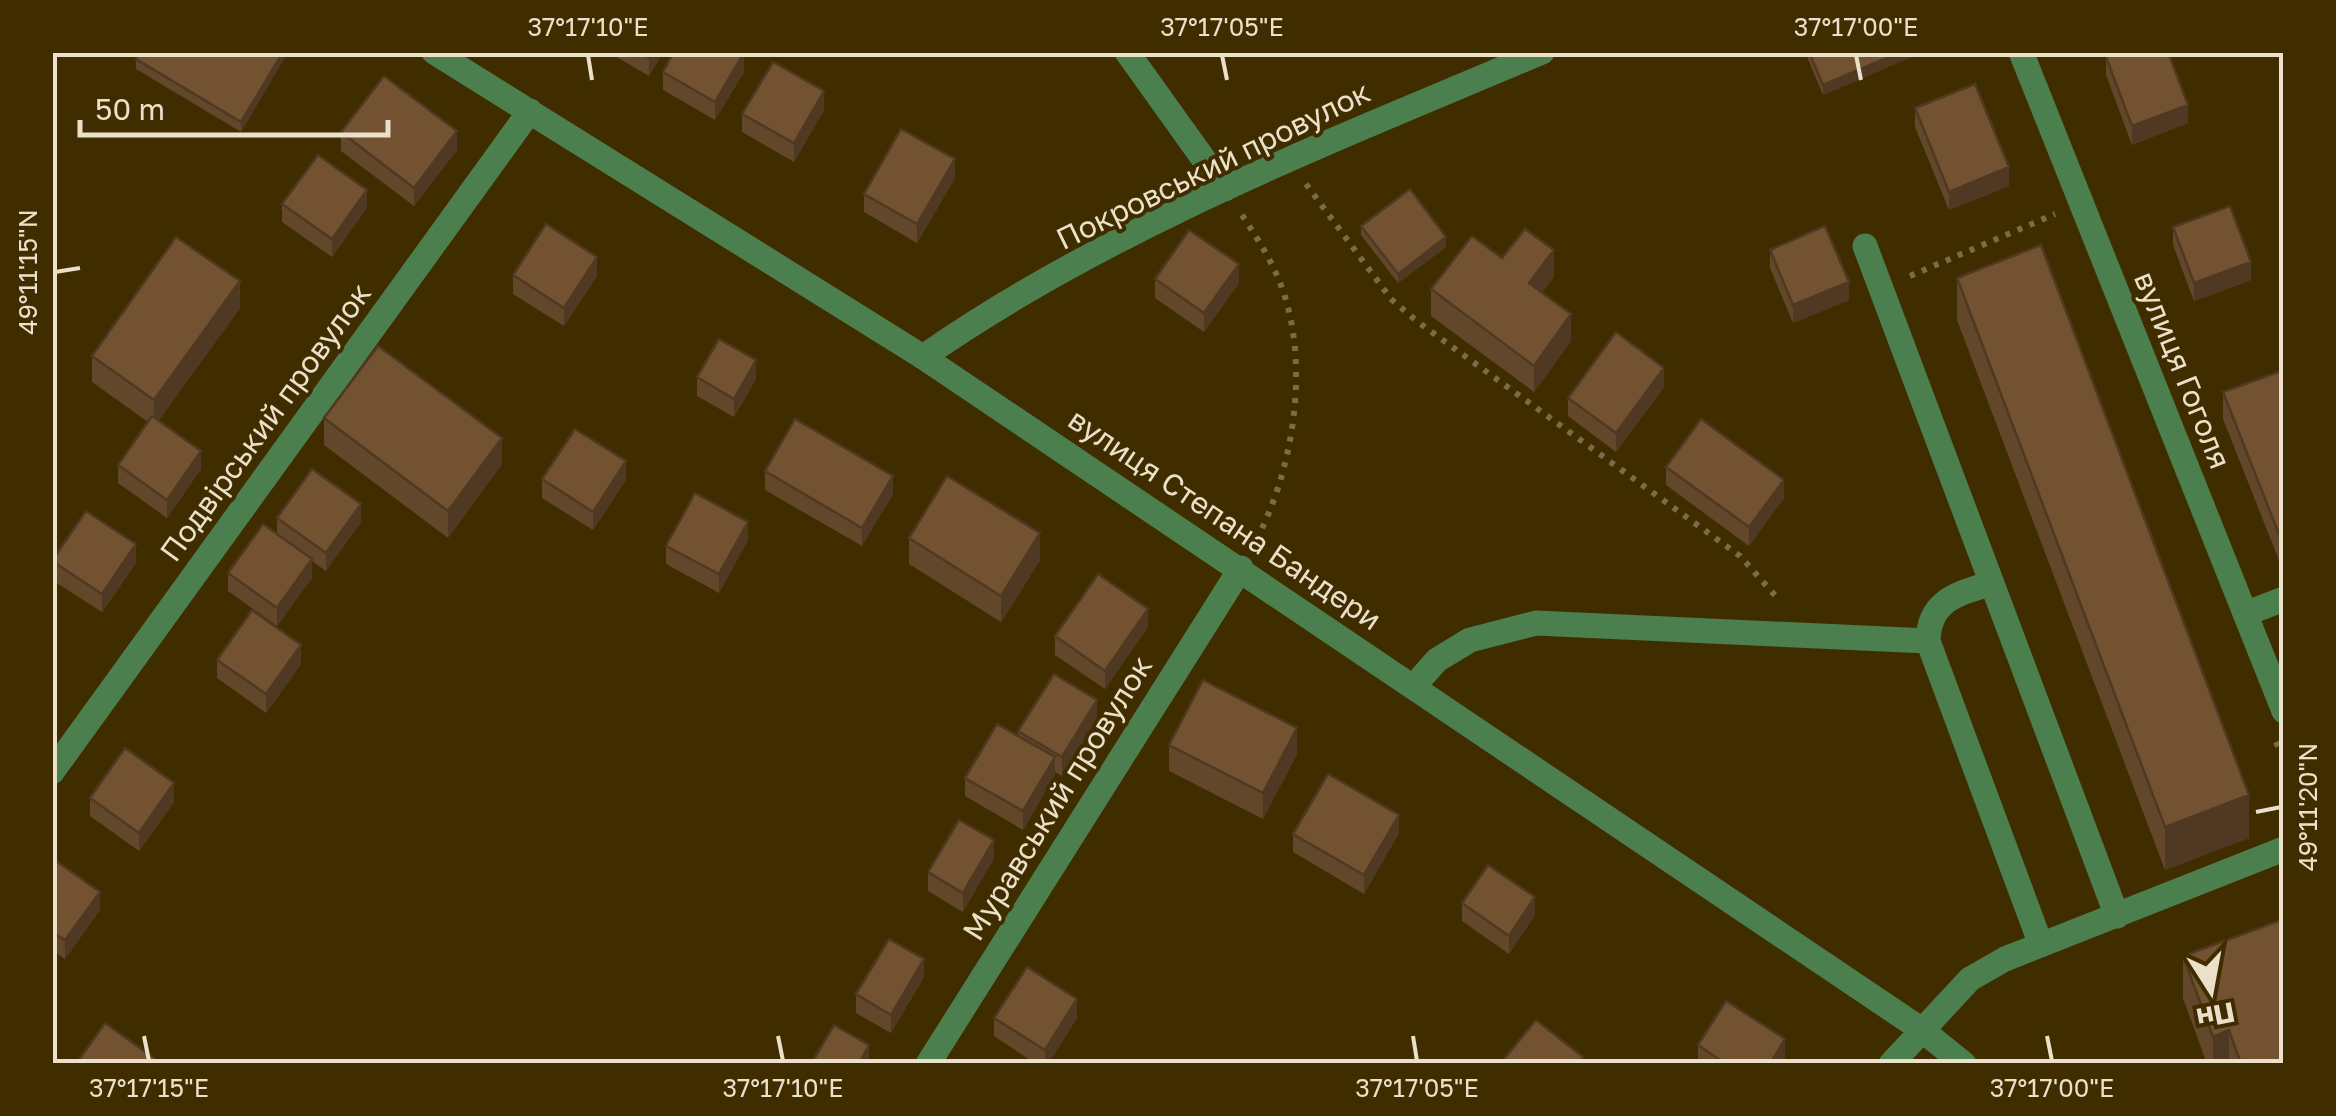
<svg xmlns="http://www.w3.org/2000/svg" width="2336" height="1116" font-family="'Golos Text',sans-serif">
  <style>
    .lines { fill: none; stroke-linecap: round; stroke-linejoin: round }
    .path { stroke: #7b6c47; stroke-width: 6; stroke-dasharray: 5 8; stroke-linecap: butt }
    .minor { stroke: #4c7f4e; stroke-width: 25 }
    .wall { fill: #62472a }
    .shaded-wall { fill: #503922 }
    .building { fill: #725231; stroke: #503922; stroke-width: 2.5 }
    .ticks { fill: none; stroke: #ebe0c9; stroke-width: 4 }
    .labels { text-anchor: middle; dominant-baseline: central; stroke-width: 8; stroke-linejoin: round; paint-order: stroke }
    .street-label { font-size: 30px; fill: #ebe0c9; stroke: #3f2d00 }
    .neatline { fill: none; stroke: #ebe0c9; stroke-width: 4 }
    .ticks-label { font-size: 25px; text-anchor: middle; fill: #ebe0c9 }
  </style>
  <rect width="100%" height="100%" fill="#3f2d00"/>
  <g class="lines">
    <path class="path" d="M1306,184l85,115 27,23 322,234 40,45
      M1242,215c17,26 34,52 43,82 24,76 7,178 -31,247
      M1910,276l145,-62
      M2276,742l8,18"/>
    <path class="minor" d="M434,52l489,305 999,673 42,34
      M1127,52l98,137
      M2021,52l263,659
      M1865,246l252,670
      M923,357c188,-131 409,-216 619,-305
      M1992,583c-35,11 -63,17 -64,58l113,304
      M2245,614l39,-15
      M1414,686l23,-26 33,-20 66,-17 392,18
      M52,772l478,-661
      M928,1064l313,-496
      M1891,1064l79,-85 35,-20 279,-110"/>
  </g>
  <path class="wall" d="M140,52h148l-47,80 -105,-63v-10z
    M608,52h55l-14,24z
    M1805,52h118l-100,43z
    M2106,57l82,66 -56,22 -26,-70z
    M663,72h81l-29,48 -52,-30z
    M1915,108l94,78 -60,24 -34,-83z
    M824,110l-30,52 -52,-30v-18z
    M341,132l116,18 -43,56 -73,-55z
    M955,178l-38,65 -53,-31v-18z
    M282,204l85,4 -35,49 -50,-35z
    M1361,226l85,21 -48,36 -37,-48z
    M2173,227l78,53 -57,21 -21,-56z
    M1770,250l79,50 -56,23 -23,-55z
    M1502,258l52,19 -12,15 29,49 -37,51 -103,-76v-27z
    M513,275l84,1 -33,50 -51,-32z
    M1957,278l292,560 -84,32 -208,-550z
    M1155,279l84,4 -35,49 -49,-34z
    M240,308l-81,112 42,49 -34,49 -49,-35v-18l30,-43 -56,-40v-26z
    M2284,370l-4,193 -57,-144v-27z
    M697,377l59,2 -22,38 -37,-21z
    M1664,387l-48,65 -48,-36v-18z
    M324,418l178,46 -54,74 -124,-93z
    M1666,467l118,31 -35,48 -83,-61z
    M765,471l128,23 -31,52 -97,-56z
    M542,479l84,1 -33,50 -51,-32z
    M277,518l84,4 -35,49 -14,-10v17l-35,48 -49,-35v-18l49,-39z
    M909,538l131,22 -39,62 -92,-58z
    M748,540l-29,53 -53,-29v-18z
    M52,559l84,4 -34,49 -50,-32z
    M1148,627l-43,62 -50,-34v-19z
    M217,660l84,4 -35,49 -49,-35z
    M1097,718l-35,58 -7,-4v3l-32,55 -58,-34v-18l53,-42v-5z
    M1169,745l128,9 -34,65 -94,-48z
    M90,798l84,4 -35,49 -49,-35z
    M1399,833l-35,61 -71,-42v-18z
    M52,858l48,52 -35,49 -13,-9z
    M994,858l-31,54 -35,-21v-19z
    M1462,903l73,12 -26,39 -47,-33z
    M2183,956l101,108h-77l-24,-66z
    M924,977l-33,56 -35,-20v-19z
    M994,1018h83l-29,46h-12l-42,-28z
    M1698,1045l87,13 -3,6h-84z"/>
  <path class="shaded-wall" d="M283,52h5l-47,80v-10z
    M652,52h11l-14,24v-18z
    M1901,52h22l-100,43v-10z
    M744,53v19l-29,48v-18z
    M824,91v19l-30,52v-19z
    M2188,105v18l-56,22v-19z
    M457,131v19l-43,56v-18z
    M955,159v19l-38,65v-19z
    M2009,167v19l-60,24v-18z
    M367,190v18l-35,49v-18z
    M1446,237v10l-48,36v-9z
    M1554,250v27l-25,32v-26z
    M597,257v19l-33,50v-18z
    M2251,262v18l-57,21v-18z
    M1239,264v19l-35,49v-19z
    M240,281v27l-86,119v-27z
    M1849,282v18l-56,23v-18z
    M1571,314v27l-37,51v-26z
    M756,360v19l-22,38v-18z
    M1664,368v19l-48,65v-19z
    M502,438v26l-54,74v-27z
    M201,451v18l-34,49v-18z
    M626,461v19l-33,50v-18z
    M893,476v18l-31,52v-18z
    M1784,480v18l-35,48v-19z
    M361,504v18l-35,49v-18z
    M748,522v18l-29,53v-19z
    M1040,533v27l-39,62v-26z
    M2284,535v27l-4,1v-26z
    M136,544v19l-34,49v-18z
    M312,559v19l-35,48v-18z
    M1148,609v18l-43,62v-18z
    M301,645v19l-35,49v-19z
    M1097,700v18l-35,58v-19z
    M1297,728v26l-34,65v-26z
    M1055,757v18l-32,55v-19z
    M174,783v19l-35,49v-18z
    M2249,795v43l-84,32v-43z
    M1399,815v18l-35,61v-19z
    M994,840v18l-31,54v-19z
    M100,892v18l-35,49v-19z
    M1535,897v18l-26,39v-18z
    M924,959v18l-33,56v-18z
    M1077,999v19l-29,46h-3v-14z
    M2229,1030v34h-16v-27z
    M1785,1039v19l-3,6h-12z
    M869,1045v19h-10z"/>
  <path class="building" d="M140,52h143l-42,70 -105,-63z
    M640,52h12l-3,6z
    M674,52h68l2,1 -29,49 -52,-30z
    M1809,52h92l-78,33z
    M2117,52h51l20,53 -56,21 -26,-69z
    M773,62l51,29 -30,52 -52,-29z
    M384,76l73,55 -43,57 -73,-56z
    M1975,84l34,83 -60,25 -34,-84z
    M901,129l54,30 -38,65 -53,-30z
    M318,155l49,35 -35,49 -50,-35z
    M1410,189l36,48 -48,37 -37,-48z
    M2230,206l21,56 -57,21 -21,-56z
    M546,224l51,33 -33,51 -51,-33z
    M1825,226l24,56 -56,23 -23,-55z
    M1525,229l29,21 -25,33 42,31 -37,52 -103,-77 41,-53 30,22z
    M1189,230l50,34 -35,49 -49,-34z
    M176,237l64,44 -86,119 -62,-44z
    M2041,245l208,550 -84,32 -208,-549z
    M1616,332l48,36 -48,65 -48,-35z
    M719,339l37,21 -22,39 -37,-22z
    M378,346l124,92 -54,73 -124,-93z
    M2284,370v165l-4,2 -57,-145z
    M152,416l49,35 -34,49 -49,-35z
    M795,419l98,57 -31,52 -97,-57z
    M1701,419l83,61 -35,47 -83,-60z
    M575,429l51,32 -33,51 -51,-33z
    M312,469l49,35 -35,49 -49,-35z
    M947,476l93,57 -39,63 -92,-58z
    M695,493l53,29 -29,52 -53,-28z
    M86,511l50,33 -34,50 -50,-33z
    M263,524l49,35 -35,49 -49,-35z
    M1098,574l50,35 -43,62 -50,-35z
    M252,610l49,35 -35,49 -49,-34z
    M1054,674l43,26 -35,57 -44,-26z
    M1203,680l94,48 -34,65 -94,-48z
    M997,724l58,33 -32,54 -58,-33z
    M125,748l49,35 -35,50 -49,-35z
    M1328,774l71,41 -35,60 -71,-41z
    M959,820l35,20 -31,53 -35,-21z
    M52,858l48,34 -35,48 -13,-8z
    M1488,865l47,32 -26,39 -47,-33z
    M2284,919v145h-43l-12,-34 -16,7 -30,-81z
    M889,939l35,20 -33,56 -35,-21z
    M1027,967l50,32 -32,51 -51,-32z
    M1726,1001l59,38 -15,25h-44l-28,-19z
    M1536,1020l47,37 -5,7h-78z
    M105,1023l49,35 -4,6h-74z
    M834,1025l35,20 -10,19h-48z"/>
  <path class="ticks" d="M588,55l4,25M1222,55l5,25M1856,55l5,25M55,272l25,-4M2256,812l25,-5M144,1036l5,25M778,1036l5,25M1413,1036l4,25M2047,1036l5,25"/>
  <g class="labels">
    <g class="street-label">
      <text transform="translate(1213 165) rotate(-26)">Покровський провулок</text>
      <text transform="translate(2183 370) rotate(68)">вулиця Гоголя</text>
      <text transform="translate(265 422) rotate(-54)">Подвірський провулок</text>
      <text transform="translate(1225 519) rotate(34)">вулиця Степана Бандери</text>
      <text transform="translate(1057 798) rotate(-58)">Муравський провулок</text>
    </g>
  </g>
  <rect width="2336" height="1116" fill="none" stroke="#3f2d00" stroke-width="110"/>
  <g transform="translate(2211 991) rotate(169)" stroke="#3f2d00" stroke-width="8" paint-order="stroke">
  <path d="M0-8L18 38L0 25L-18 38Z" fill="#ebe0c9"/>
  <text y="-15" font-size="28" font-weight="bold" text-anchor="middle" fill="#ebe0c9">Пн</text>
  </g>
  <path d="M80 120v15h308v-15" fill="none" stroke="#ebe0c9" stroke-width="5"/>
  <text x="95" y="120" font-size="30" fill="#ebe0c9" stroke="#3f2d00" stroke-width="8" paint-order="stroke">50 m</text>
  <rect x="55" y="55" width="2226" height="1006" class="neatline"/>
  <g class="ticks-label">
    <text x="588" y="36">37°17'10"E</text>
    <text x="1222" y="36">37°17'05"E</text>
    <text x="1856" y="36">37°17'00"E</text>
    <text transform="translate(28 272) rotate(-90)" y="9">49°11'15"N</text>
    <text transform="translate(2308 807) rotate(-90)" y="9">49°11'20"N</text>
    <text x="149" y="1097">37°17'15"E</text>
    <text x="783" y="1097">37°17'10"E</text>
    <text x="1417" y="1097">37°17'05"E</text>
    <text x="2052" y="1097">37°17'00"E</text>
  </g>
</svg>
